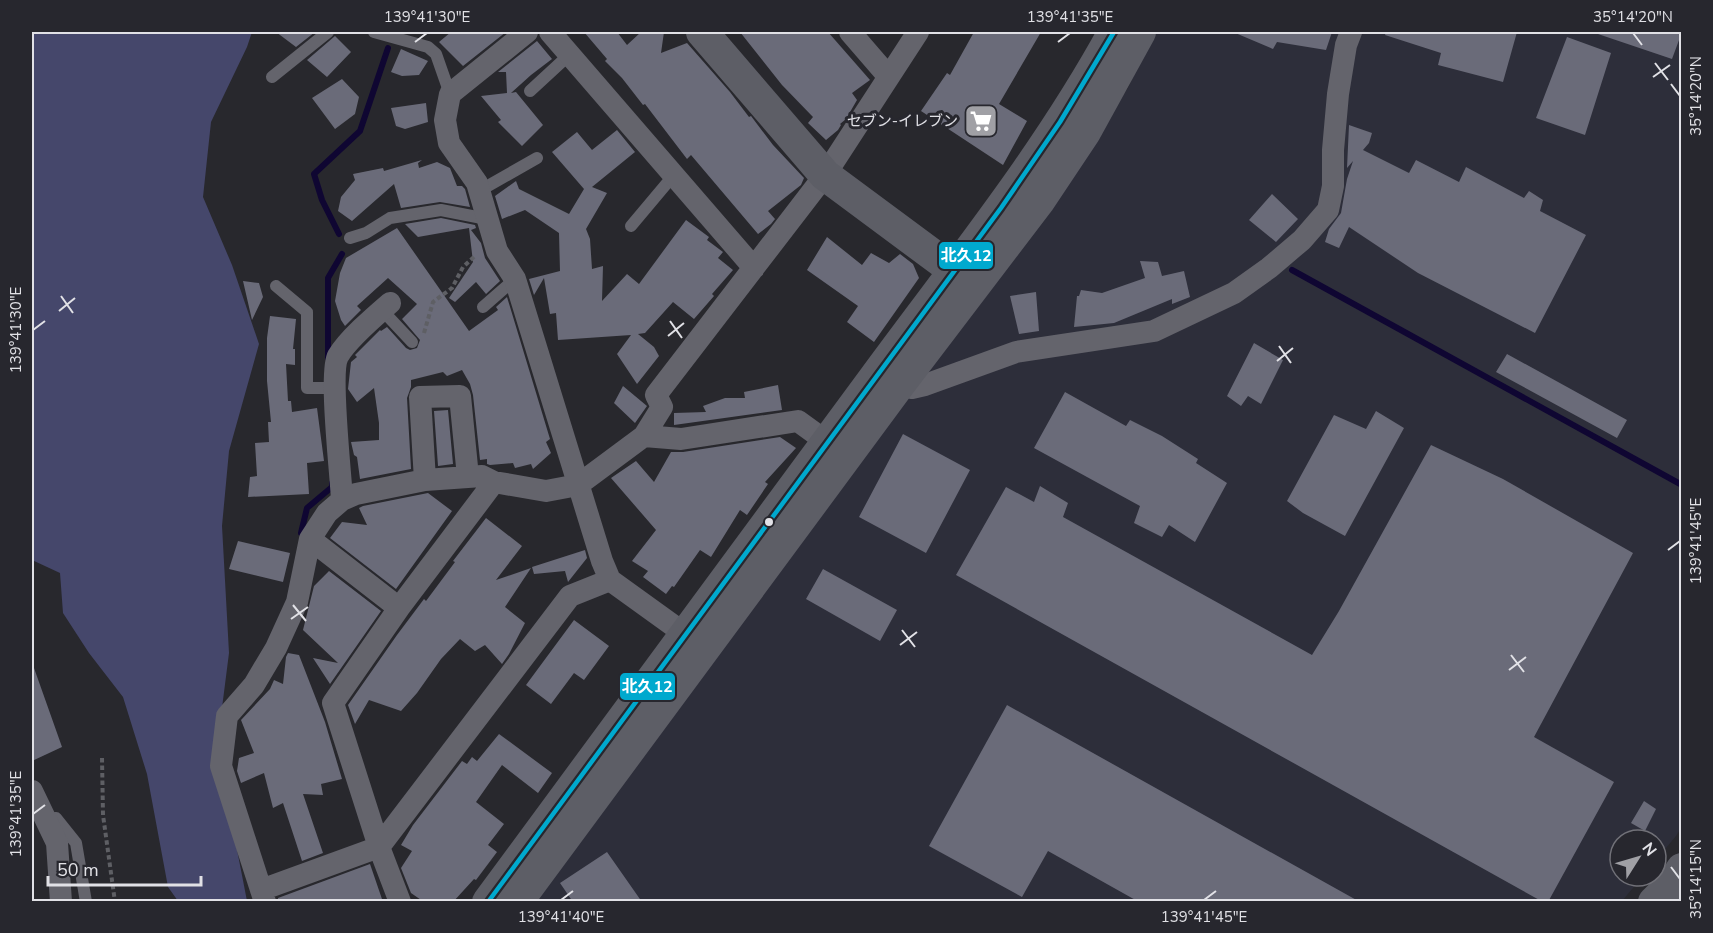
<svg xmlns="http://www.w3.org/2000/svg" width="1713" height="933" font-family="'Nunito Sans','Noto Sans JP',sans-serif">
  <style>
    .built { fill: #2d2e3a }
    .green { fill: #45476b }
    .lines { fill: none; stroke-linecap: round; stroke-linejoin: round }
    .stream { stroke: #0f0632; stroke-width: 6 }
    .building { fill: #6a6b79 }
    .path { stroke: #5e5f64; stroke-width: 4; stroke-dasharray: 4.5 3; stroke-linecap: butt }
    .lane { stroke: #64646c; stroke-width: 12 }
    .street { stroke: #64646c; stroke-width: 22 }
    .secondary { stroke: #5d5e66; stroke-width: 32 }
    .bus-1-casing { stroke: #27272e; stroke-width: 9 }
    .bus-1 { stroke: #00a9ce; stroke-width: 4.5 }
    .ticks { fill: none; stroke: #e1e1e6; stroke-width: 2 }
    .bus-dot { fill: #e1e1e6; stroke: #27272e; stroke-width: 2 }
    .labels { text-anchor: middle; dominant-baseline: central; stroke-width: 6; stroke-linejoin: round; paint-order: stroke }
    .poi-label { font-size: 15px; fill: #e1e1e6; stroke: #27272e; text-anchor: end }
    .line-badge { stroke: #27272e; stroke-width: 2 }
    .badge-label { font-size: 16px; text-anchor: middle; font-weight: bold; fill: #fff }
    .neatline { fill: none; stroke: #e1e1e6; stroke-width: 2 }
    .ticks-label { font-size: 15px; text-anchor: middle; fill: #e1e1e6 }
  </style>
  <rect width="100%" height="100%" fill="#28282d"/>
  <path class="built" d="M1153,32h528v796l-5,8 -20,24v-20h-36v36h23l-21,25 -1088,1 594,-814z"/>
  <path class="green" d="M32,32h220l-5,15 -36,75 -8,75 29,68 27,79 -30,107 -7,75 7,127 -12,94 30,154h-69l-10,-14 -21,-113 -24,-77 -34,-44 -26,-40 -3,-40 -28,-13z"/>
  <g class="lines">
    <path class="stream" d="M339,234l-17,-34 -8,-26 46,-43 28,-83
      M1292,270l390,215
      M328,358v-80l14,-24
      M301,533l6,-25 25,-21v-4"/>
  </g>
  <path class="building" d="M276,32h39l-19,15z
    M451,32h55l-43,34 -24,-24z
    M584,32h33l10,13 14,-13h23l-3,21 26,-10 43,49 19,25 2,-1 22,29 31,33 -3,7 -33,26 7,8 -4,5 -13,10 -67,-79 -4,4 -42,-55 -2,1 -21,-27 -17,-17 2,-2z
    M740,32h88l42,48 -18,13 5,7 -11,19 -6,5 1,1 -3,5 -12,10 -18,-17 5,-6 -31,-32z
    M974,32h67l-42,72 28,17 -24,44 -82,-54 26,-38 3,2z
    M1233,32h99l-6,18 -49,-8 -4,7z
    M1386,32h131l-14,50 -65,-17 3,-12 -56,-18z
    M1599,32h83l-10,27 -74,-25z
    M335,36l16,16 -24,25 -20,-17z
    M1567,37l44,16 -26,82 -49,-17z
    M537,41l15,18 -21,16 -20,18 5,-1 27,33 -21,21 -24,-24 3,-2 -20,-24 26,-3 -1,-21h-8z
    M401,49l27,12 -9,14 -17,1 -11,-4z
    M342,79l17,18 -4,17 -20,15 -23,-31z
    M426,103l2,19 -23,7 -9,-3 -5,-18z
    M1349,125l23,8 -3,10 -6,7 46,23 7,-13 43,22 7,-15 58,31 5,-7 14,9 -3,11 46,24 -51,98 -117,-60 -69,-46 -10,21 -14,-6 4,-13 12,-16 6,-34 6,-18 -6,7z
    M617,130l18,22 -43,35 15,6 -21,36 4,10 2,30 11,-3 -1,35 25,-27 12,10 47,-64 23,17 -2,3 16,12 -5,6 15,12 -21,24 2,2 -20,23 -21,-17 -28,31 -7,1 16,13 5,9 -22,28 -20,-30 14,-19 -73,5 -2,-27 -6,1 -6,-36 -10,17 -5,-16 31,-8 -1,-38 -34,-23 -23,9 -7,-23 21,-15 3,8 50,25 15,-25 -32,-37 25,-20 15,18z
    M422,160l-4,3 1,5 18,-6 13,6 7,18h5l3,3 5,18 -30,-5 -39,6 -7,-24 -42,37 -14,-10 3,-14 14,-17 -2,-6 30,-6 1,3z
    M1272,194l26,25 -22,23 -27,-22z
    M441,218l34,7 1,3 -5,2 10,13 4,15 15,23 -14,13 -10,-12 -21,20 -6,-4 24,-36 -4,-34 -51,9 -13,-13z
    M397,228l72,103 29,-21 -2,-3 11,-10 43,142 -4,3 5,11 -18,16 -2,-5 -16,4 -2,-5 -23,2 -3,-1v-5l-7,1 -7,-65 -3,-11 -8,-14 -15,6 -4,-4 -32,8v7l-4,11 4,71 -51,10 -3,-22 -3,-2 -3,-13 28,-2v-17l-5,-35 -17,14 -9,-13 3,-27 6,-5 -2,-2 25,-25 1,1 6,-4 19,21 4,2 7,-2 3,-8 -18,-21 15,-15 -29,-26 -31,28 4,4 -16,16 -4,-6 -6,-19 5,-28 6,-15z
    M827,237l35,28 9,-12 18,10 11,-9 13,10 6,14 -45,64 -27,-20 11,-16 -51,-36z
    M1140,261l18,1 4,14 22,-5 6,26 -18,7v-5l-58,24 -40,4 3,-31h2l2,-6 21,3 43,-15z
    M243,281l16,2 4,14 -11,23z
    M1036,292l3,39 -20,3 -9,-38z
    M270,316l26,3 -3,30h2v16l-9,-1 2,37h3l1,11 25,-4 7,53 -17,2 2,31 -61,3 2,-20 7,-1 -2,-33 14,-1 -1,-20h3l-4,-41v-43z
    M1254,343l29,17 -22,44 -13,-8 -7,10 -14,-10z
    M1507,354l120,66 -10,18 -121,-66z
    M778,385l4,25 -108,15v-12l32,-1 -3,-6 22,-8h20l-1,-6z
    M623,386l24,20 -12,17 -21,-20z
    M1065,392l61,34 4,-6 32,16 36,23 -2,4 31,20 -32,59 -26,-17 -7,12 -28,-14 6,-17 -106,-58z
    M448,410l5,54 -15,2 -4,-55z
    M1376,411l28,17 -59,108 -42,-23 -16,-12 47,-86 32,14z
    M903,434l67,36 -44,83 -67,-36z
    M780,437l16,11 -31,34 3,2 -21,31 -7,-5 -29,47 -11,-7 -26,37 -2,-1 -6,8 -23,-17 5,-6 -16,-10 24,-31 -45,-52 25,-17 18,21 17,-30h12z
    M1431,445l72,34 130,74 -99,184 80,45 -66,120h-5l-587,-327 50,-88 28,15 6,-16 28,17 -5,14 249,138 27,-44z
    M428,493l24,18 -56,78 -66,-51 12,-16 25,3 -8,-17 4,-2z
    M486,518l36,28 -26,34 35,-12 -26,39 20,16 -16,31 -7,10 -17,-19 -10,6 -15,-12 -19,20 -24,34 -16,18 -32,-11 -14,24 -7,-19 49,-70 27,-36 2,2 29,-39 -2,-1z
    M238,541l52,12 -7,29 -54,-13z
    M585,550l2,8 -19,24 -3,-11 -31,3 -2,-7z
    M823,569l74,41 -17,31 -74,-42z
    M329,571l52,40 -51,73 -17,-26 25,5 -35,-33 11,-44z
    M574,620l35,26 -25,34 -10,-7 -23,31 -25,-19z
    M288,653l11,2 26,67 17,57 -21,5 2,11 -20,-1 20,59 -21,8 -19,-58 -10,5 -9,-35 -23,10 -4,-12 2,-13 15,-5 -13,-33 29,-31 4,-9 9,4 3,-27z
    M34,668l28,79 -30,14v-92z
    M1007,705l353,197h-221l-91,-51 -26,46 -93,-51z
    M499,734l53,39 -14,20 -36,-28 -26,37 28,22 -16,21 9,7 -21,28 -2,-1 -21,23h-29l-13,-9 -10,-25 11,-17 -11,-6 12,-20 49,-64 5,3 5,-7 5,4z
    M1644,801l12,8 -11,22 -14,-8z
    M607,852l35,50h-69l-13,-19z
    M370,864l13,38h-105v-4z"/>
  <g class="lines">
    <path class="path" d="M424,333l9,-31 19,-14 11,-21 13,-12
      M102,758l1,57 12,87"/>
    <path class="lane" d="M374,32l54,15 8,7 14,40
      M272,77l56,-45
      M530,91l39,-36
      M479,191l58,-33
      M631,226l42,-50
      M350,238l16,-5 24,-15 51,-8 46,9
      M276,286l31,26v76h28
      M483,307l32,-28
      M382,310l30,32
      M46,820l10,-2 20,25 10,59"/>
    <path class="street" d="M527,32l-77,62 -5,26 4,23 28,40 20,68 18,28 87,282 8,19 86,62
      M550,32l204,236
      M850,32l38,44
      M899,385l13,3 13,-3 91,-33 138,-21 80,-38 35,-25 33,-28 26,-30 5,-24v-36l5,-56 8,-49 5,-13
      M644,436l37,3 117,-18 40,29
      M425,480l-5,-83 40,-1 8,81
      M342,500c-1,-24 -13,-128 -4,-144 10,-17 37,-40 52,-53
      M310,539l89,69
      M32,791l25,52 4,59
      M261,890l118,-43 191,-251 40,-16
      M265,902l-44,-136 6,-50 27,-31 22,-37 21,-46 13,-63 17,-26 15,-13 14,-6 69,-14 57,-4 12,6 52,9 32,-6 66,-49 18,-29 -6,-12 169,-220 93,-143
      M400,902l-21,-55 -46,-144 66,-95 95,-126"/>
    <path class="secondary" d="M702,32l123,143 147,109
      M488,902c129,-175 258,-350 387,-525 83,-113 172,-222 239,-345
      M517,902l382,-517 140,-184 46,-69 55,-100
      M1654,902l18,-18 10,-15"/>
    <defs>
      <path id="bus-1" d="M488,902l513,-694 59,-86 54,-90"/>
    </defs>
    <use href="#bus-1" class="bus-1-casing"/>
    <use href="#bus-1" class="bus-1"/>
  </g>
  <path class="ticks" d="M1633,33l9,12M415,42l12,-9M1058,42l12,-9M1655,63l13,17M1653,77l17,-12M1671,84l9,12M61,296l12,17M59,311l16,-13M670,321l12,17M33,330l12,-9M668,336l16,-13M1279,346l12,17M1277,361l16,-13M1668,550l12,-9M293,605l13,16M291,619l17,-12M902,630l13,17M900,645l17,-13M1511,655l13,17M1509,670l17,-13M33,814l12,-9M1671,867l9,12M561,900l12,-9M1204,900l12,-9"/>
  <defs>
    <symbol id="supermarket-square" viewBox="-11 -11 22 22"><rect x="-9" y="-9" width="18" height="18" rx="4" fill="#a0a0a5" stroke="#27272e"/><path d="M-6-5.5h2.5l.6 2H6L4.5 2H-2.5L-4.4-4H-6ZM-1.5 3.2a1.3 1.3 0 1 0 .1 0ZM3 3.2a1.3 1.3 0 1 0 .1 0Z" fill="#fff"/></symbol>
  </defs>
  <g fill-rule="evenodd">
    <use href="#supermarket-square" x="962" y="102" width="38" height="38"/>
  </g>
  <circle class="bus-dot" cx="769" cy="522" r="5"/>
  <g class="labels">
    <g class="poi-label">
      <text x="958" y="121">セブン-イレブン</text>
    </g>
  </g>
  <g class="line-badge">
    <rect x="938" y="241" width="56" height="29" rx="6" fill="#00a9ce"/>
    <rect x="619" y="672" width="57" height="29" rx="6" fill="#00a9ce"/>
  </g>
  <g class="badge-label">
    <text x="966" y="261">北久12</text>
    <text x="647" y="692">北久12</text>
  </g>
  <rect width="1713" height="933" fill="none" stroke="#27272e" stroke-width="66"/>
  <g transform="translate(1638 858) rotate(53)"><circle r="28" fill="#27272e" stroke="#717178" stroke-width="1.5"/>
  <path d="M0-4.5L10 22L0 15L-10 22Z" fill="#a0a0a5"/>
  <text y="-9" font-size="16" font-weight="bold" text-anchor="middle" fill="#e1e1e6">N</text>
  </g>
  <path d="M48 876v9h153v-9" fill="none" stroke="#e1e1e6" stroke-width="3"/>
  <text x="57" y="876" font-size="18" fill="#e1e1e6" stroke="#27272e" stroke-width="4.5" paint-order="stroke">50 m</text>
  <rect x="33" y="33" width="1647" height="867" class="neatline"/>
  <g class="ticks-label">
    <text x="427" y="22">139°41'30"E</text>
    <text x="1070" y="22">139°41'35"E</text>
    <text x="1633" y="22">35°14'20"N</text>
    <text transform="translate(1696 96) rotate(-90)" y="5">35°14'20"N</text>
    <text transform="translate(16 330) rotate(-90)" y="5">139°41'30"E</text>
    <text transform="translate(1696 541) rotate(-90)" y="5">139°41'45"E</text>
    <text transform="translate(16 814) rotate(-90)" y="5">139°41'35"E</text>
    <text transform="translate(1696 879) rotate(-90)" y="5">35°14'15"N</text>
    <text x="561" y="922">139°41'40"E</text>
    <text x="1204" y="922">139°41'45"E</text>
  </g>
</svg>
